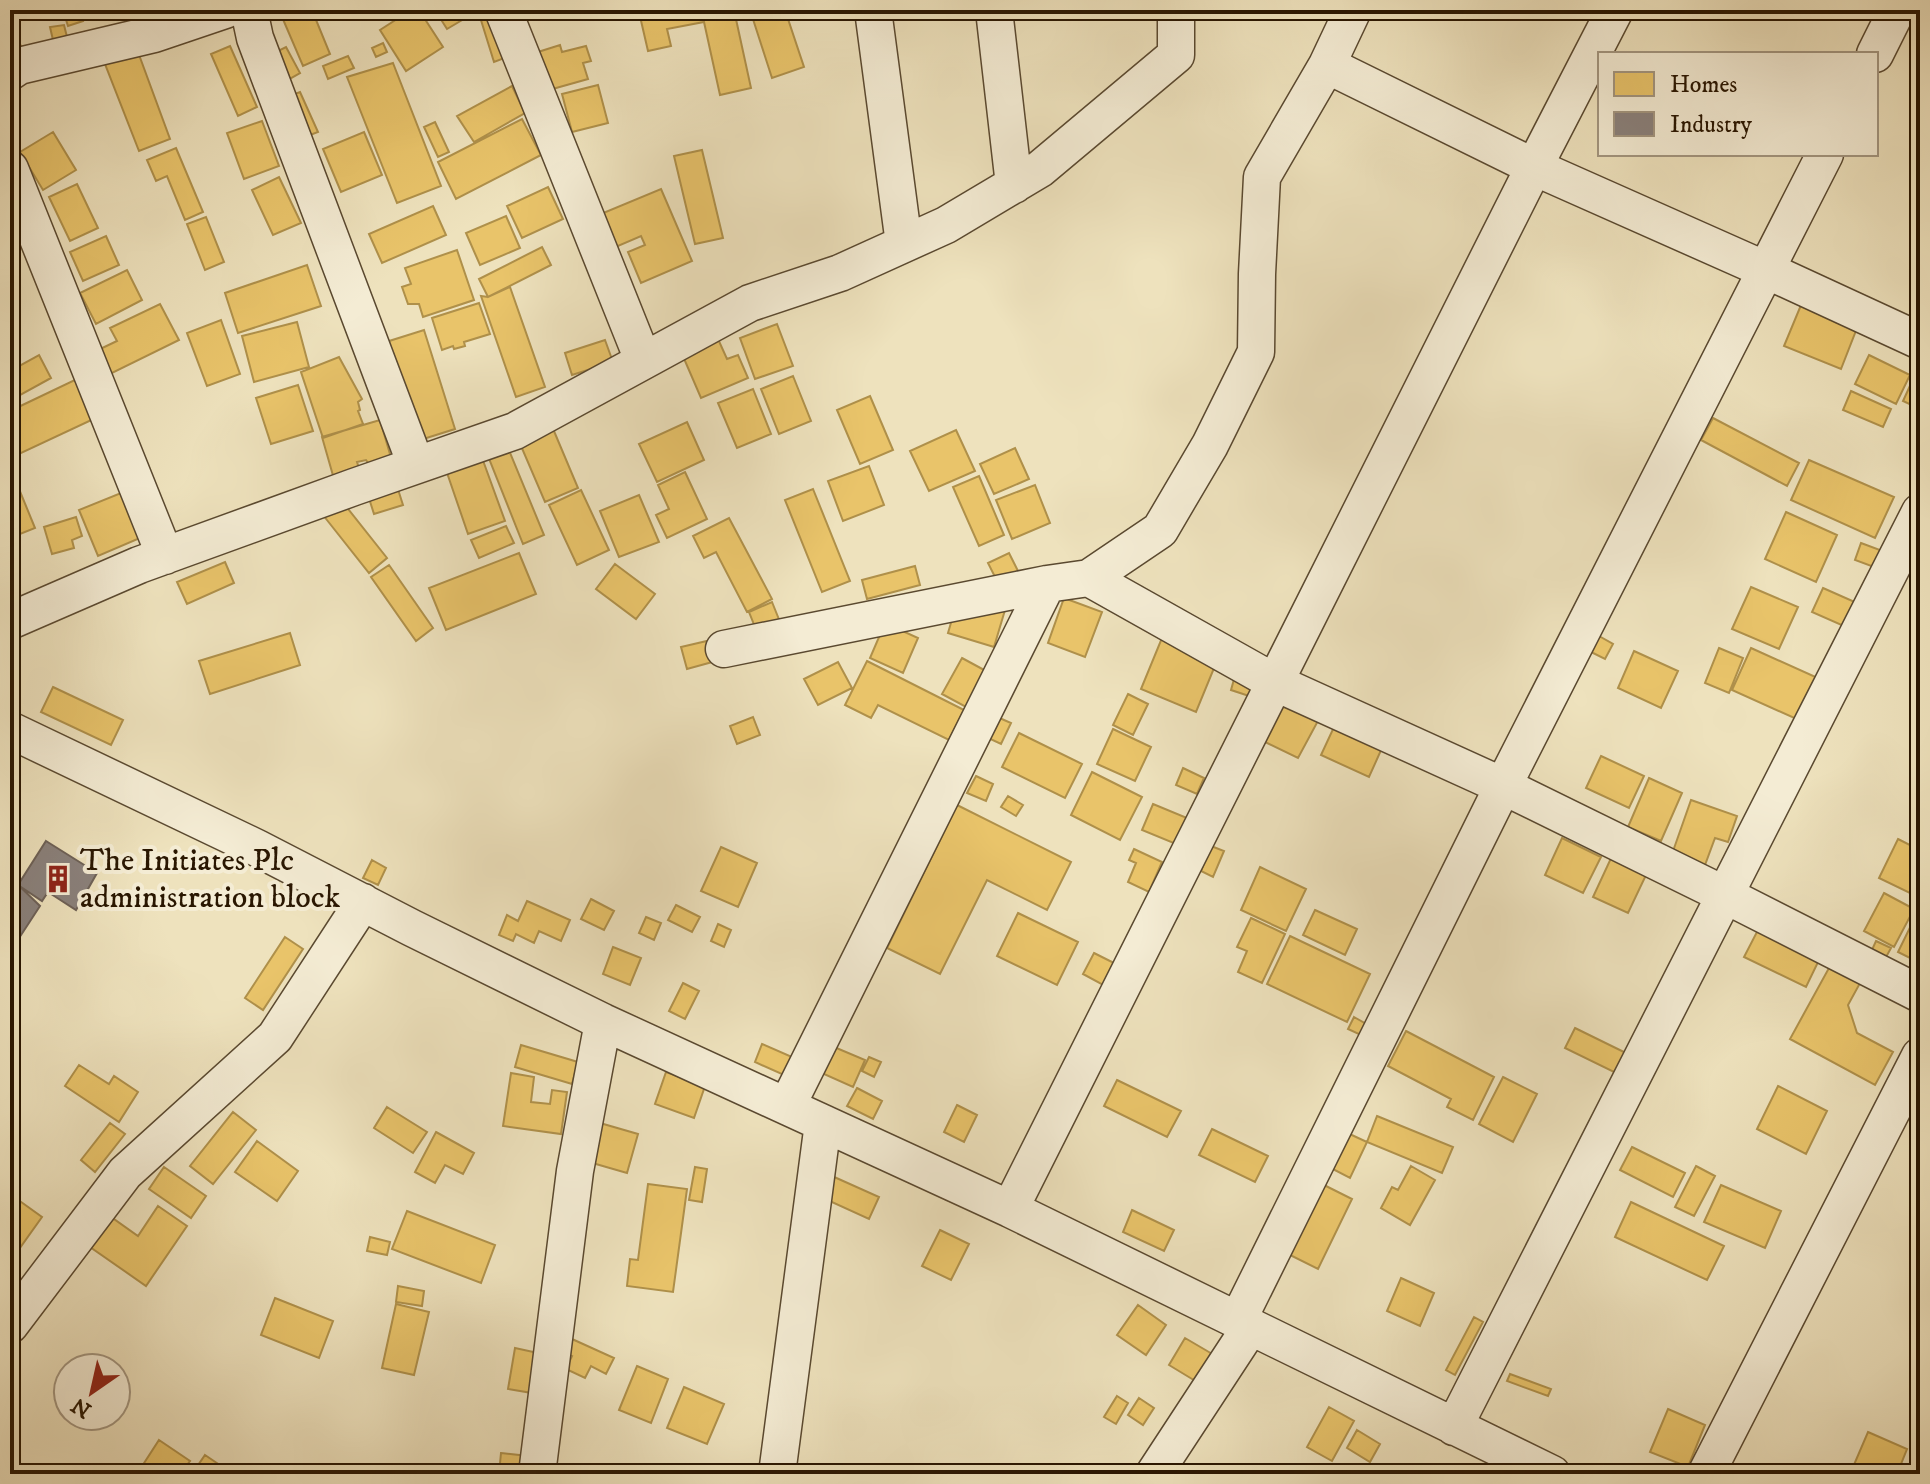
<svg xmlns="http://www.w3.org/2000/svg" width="1930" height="1484" font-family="'IM FELL DW Pica',serif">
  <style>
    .homes { fill: #e9c46a; stroke: #af904a; stroke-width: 2 }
    .industry { fill: #8a817c; stroke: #6d6157; stroke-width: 2 }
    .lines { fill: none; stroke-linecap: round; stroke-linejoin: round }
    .minor-casing { stroke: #5a4930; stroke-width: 39 }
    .minor { stroke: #f4ecd4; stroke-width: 36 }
    .labels { text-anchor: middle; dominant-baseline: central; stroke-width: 8; stroke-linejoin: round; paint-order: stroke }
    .poi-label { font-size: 32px; fill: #291601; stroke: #f4ecd4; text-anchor: start }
  </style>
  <rect width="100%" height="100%" fill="#eee2bd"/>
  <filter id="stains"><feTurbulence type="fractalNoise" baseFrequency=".0025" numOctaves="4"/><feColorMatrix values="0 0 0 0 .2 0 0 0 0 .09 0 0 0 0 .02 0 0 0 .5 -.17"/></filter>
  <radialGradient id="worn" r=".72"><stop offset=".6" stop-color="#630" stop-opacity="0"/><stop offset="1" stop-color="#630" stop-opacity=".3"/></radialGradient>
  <path class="homes" d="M63,10h17l3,11 -15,5z
    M279,10h33l18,44 -27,12z
    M411,10h8l24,37 -37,24 -26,-41z
    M435,10h44l-32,19z
    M649,10h85l17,78 -31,7 -16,-73 -37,7 4,17 -23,5 -9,-39z
    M761,10h24l19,57 -32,11 -21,-65z
    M495,12l15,44 -16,6 -14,-45z
    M64,25l3,12 -14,3 -3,-13z
    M10,26l11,20 -11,6z
    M383,43l4,9 -11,5 -4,-9z
    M560,45l2,7 24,-6 5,15 -8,2 5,16 -39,11 -11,-38z
    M230,46l27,61 -19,9 -27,-62z
    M286,47l14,26 -16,9 -14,-27z
    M138,52l32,87 -31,12 -34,-87z
    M348,56l6,12 -26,11 -5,-13z
    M393,63l48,123 -44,17 -50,-126z
    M598,85l10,38 -36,9 -10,-38z
    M512,86l13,27 -51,29 -17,-26z
    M300,92l18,40 -13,5 -18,-40z
    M522,119l19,36 -85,44 -18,-37z
    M262,121l17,45 -35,13 -17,-46z
    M435,122l14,30 -11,5 -14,-30z
    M53,132l23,38 -33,20 -23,-38z
    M364,132l18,43 -41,17 -18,-43z
    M176,148l27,64 -18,8 -18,-44 -11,5 -9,-21z
    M702,150l21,88 -28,6 -21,-88z
    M279,177l22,46 -28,12 -21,-45z
    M77,184l21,44 -28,13 -21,-44z
    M548,187l15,32 -41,19 -15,-32z
    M661,189l31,72 -51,22 -13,-31 17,-7 -4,-9 -30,13 -15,-33z
    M433,206l13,29 -64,28 -13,-29z
    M506,216l14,32 -40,17 -14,-32z
    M206,217l18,45 -19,8 -18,-46z
    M106,236l13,29 -36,16 -13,-29z
    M542,247l9,18 -63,32 -9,-18z
    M457,250l17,50 -51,17 -4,-13h-11l-6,-17 9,-3 -6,-16z
    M307,265l14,41 -83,27 -13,-40z
    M127,270l15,30 -46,24 -16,-31z
    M510,287l35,100 -29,10 -35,-101 7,1z
    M479,303l11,31 -26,8 1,4 -11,3 -1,-3 -11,4 -10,-32z
    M160,304l19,36 -69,34 -12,-24 19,-9 -7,-13z
    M1801,305l56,23 -16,41 -57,-23z
    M221,320l19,54 -33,12 -20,-53z
    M297,322l12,45 -55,15 -12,-46z
    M777,324l16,42 -38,13 -15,-41z
    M424,330l31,99 -38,12 -31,-99z
    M718,339l9,20 11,-4 10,23 -47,20 -19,-44z
    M605,340l8,22 -41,13 -7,-22z
    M39,355l12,23 -38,21 -3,-5v-23z
    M1869,355l41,20 -14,29 -41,-20z
    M339,357l23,42 -4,3 2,8 -2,1 5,13 -40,14 -22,-66z
    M1920,364v45l-17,-8z
    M793,376l18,45 -32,13 -18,-45z
    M81,377l19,39 -81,38 -9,-19v-24z
    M298,385l15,46 -42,13 -15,-46z
    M753,389l18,45 -34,14 -19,-45z
    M1851,391l40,18 -8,18 -40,-17z
    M870,396l23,54 -33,14 -23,-54z
    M1713,418l86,45 -12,23 -86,-46z
    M380,420l12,41 -21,6 -5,-7 -9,2 3,9 -26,8 -12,-42z
    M687,422l17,38 -47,22 -18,-38z
    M551,424l27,64 -33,14 -27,-63z
    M956,430l19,41 -46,20 -19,-40z
    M508,448l36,87 -21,9 -35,-88z
    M1015,448l14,31 -35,15 -14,-30z
    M481,455l24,66 -37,13 -23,-67z
    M1809,460l85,37 -19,41 -84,-38z
    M869,466l15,39 -41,16 -15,-40z
    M10,467l25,61 -25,10z
    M685,472l22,47 -40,19 -11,-23 13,-6 -11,-24z
    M979,476l25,59 -25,11 -26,-59z
    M396,483l7,22 -29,9 -7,-22z
    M1035,485l15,38 -38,16 -16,-39z
    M813,489l37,92 -28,11 -37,-92z
    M581,490l28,60 -32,15 -28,-60z
    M121,493l19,45 -42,18 -19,-46z
    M639,495l20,47 -40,15 -19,-46z
    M341,500l46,58 -18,15 -46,-58z
    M1786,512l51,23 -21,47 -51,-23z
    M76,517l6,19 -10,4 2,8 -22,6 -8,-27z
    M729,518l43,81 -25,13 -31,-60 -12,6 -11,-22z
    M506,526l8,17 -35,15 -8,-18z
    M1861,543l19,7 -6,17 -19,-7z
    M519,553l17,41 -90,36 -17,-42z
    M1009,553l9,18 -21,10 -9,-18z
    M225,562l9,21 -47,21 -10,-22z
    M615,564l40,30 -19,25 -40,-30z
    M389,565l44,63 -17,13 -45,-64z
    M915,566l5,19 -53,14 -5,-19z
    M1751,587l47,20 -19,42 -47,-20z
    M1823,588l34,15 -11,24 -34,-15z
    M1064,598l38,14 -17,45 -37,-14z
    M772,602l8,20 -23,10 -8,-20z
    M955,609l50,1 -11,37 -46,-14z
    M885,623l33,15 -15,35 -33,-15z
    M290,633l10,32 -90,29 -11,-33z
    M1164,633l55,23 -23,56 -55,-23z
    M1599,636l14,8 -8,15 -14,-7z
    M711,640l5,21 -29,8 -6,-22z
    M1719,648l24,10 -14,35 -24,-10z
    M1751,648l69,31 -19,42 -69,-31z
    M1634,651l44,20 -17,37 -43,-20z
    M962,658l24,13 -20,36 -24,-13z
    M867,661l97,49 -15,30 -71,-35 -7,13 -26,-13z
    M838,662l14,26 -34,17 -14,-26z
    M1236,672l18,6 -5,18 -18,-6z
    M53,687l70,33 -12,25 -70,-33z
    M1128,694l20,10 -15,31 -20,-10z
    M1284,700l35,19 -21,39 -35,-17z
    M995,716l16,7 -10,21 -17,-8z
    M753,717l7,18 -23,9 -7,-18z
    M1334,727l48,21 -13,29 -48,-22z
    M1113,729l38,18 -16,34 -38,-17z
    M1019,733l63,31 -17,34 -63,-31z
    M1601,756l43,20 -15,32 -43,-20z
    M1183,768l21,10 -7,16 -21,-9z
    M1092,772l50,25 -22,43 -49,-25z
    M976,776l17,8 -7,17 -19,-8z
    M1649,778l33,15 -21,48 -33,-14z
    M1008,796l15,9 -7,11 -15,-9z
    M1691,800l46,16 -9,26 -13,-4 -10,27 -33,-11z
    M1153,804l34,14 -11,26 -34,-14z
    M957,805l114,57 -24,48 -60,-30 -47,94 -53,-26z
    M1562,838l39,19 -18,36 -38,-18z
    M1898,839l22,11v33l-6,12 -35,-17z
    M1211,846l13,5 -11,26 -12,-6z
    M721,847l36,16 -19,44 -37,-16z
    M1134,849l28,13 -13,30 -21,-10 8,-19 -7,-3z
    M1612,856l35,17 -19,40 -35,-16z
    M372,860l14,8 -8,17 -15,-7z
    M1260,867l46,22 -20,42 -45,-21z
    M1884,893l30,16 -20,38 -30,-16z
    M591,899l23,12 -10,19 -23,-11z
    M527,901l43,19 -9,21 -22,-10 -5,12 -18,-9 -3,7 -14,-6 8,-20 11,6z
    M676,905l24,12 -8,15 -24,-12z
    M1920,907v56l-22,-11z
    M1315,910l42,19 -12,26 -42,-20z
    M1018,913l60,29 -21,43 -60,-29z
    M646,917l15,6 -7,17 -15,-7z
    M1251,918l34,16 -23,49 -24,-11 9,-21 -10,-4z
    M718,924l13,6 -7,17 -13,-6z
    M1759,928l61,30 -14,29 -62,-30z
    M1290,936l80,38 -23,48 -80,-38z
    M285,937l18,12 -40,61 -18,-12z
    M1876,941l15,7 -6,11 -14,-7z
    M613,947l28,11 -11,27 -27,-11z
    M1094,953l22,11 -11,22 -22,-12z
    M1835,957l30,17 -17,31 9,28 36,19 -18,33 -85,-46z
    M683,983l16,8 -14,28 -16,-8z
    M1354,1017l14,8 -5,11 -15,-7z
    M1575,1028l53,26 -10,20 -53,-26z
    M1406,1031l88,46 -21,43 -26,-13 4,-8 -63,-33z
    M762,1044l30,13 -8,18 -29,-13z
    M827,1044l38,16 -12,27 -38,-17z
    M521,1045l57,17 -6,22 -57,-17z
    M869,1057l12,5 -7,15 -12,-6z
    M79,1065l30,19 5,-8 24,16 -19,30 -54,-36z
    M666,1072l39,14 -11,32 -39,-14z
    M511,1073l23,4 -3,25 19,2 2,-14 15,2 -6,42 -58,-8z
    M1503,1077l34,17 -24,48 -34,-18z
    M1117,1080l64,31 -14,26 -63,-31z
    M1778,1086l49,25 -21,43 -49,-25z
    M857,1088l25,13 -9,18 -26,-13z
    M957,1105l20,10 -13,27 -20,-10z
    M387,1107l40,25 -14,21 -39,-25z
    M233,1112l23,18 -43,54 -23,-18z
    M1377,1116l76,31 -11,26 -75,-31z
    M110,1123l15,11 -30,38 -14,-12z
    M600,1123l38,11 -11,39 -38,-11z
    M1212,1129l56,27 -13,26 -56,-27z
    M1341,1130l26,12 -17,36 -25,-13z
    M436,1132l38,21 -11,21 -18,-9 -10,18 -20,-11z
    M257,1141l41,30 -21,30 -42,-29z
    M1632,1147l53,26 -12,24 -53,-27z
    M1411,1166l24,14 -25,45 -29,-17 11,-21 6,3z
    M1696,1166l19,10 -21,40 -19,-9z
    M164,1167l42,29 -15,22 -42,-29z
    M695,1167l12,2 -5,33 -13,-2z
    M832,1176l47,21 -10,22 -46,-21z
    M1318,1182l34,17 -34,70 -34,-17z
    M648,1184l39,5 -14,103 -46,-6 3,-27 8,1z
    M1721,1185l60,26 -16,37 -61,-26z
    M10,1194l32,23 -25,35 -7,-5z
    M1631,1202l93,44 -17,34 -92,-43z
    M158,1206l29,20 -41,60 -56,-39 21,-30 27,19z
    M1132,1210l42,20 -10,21 -41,-19z
    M407,1211l88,34 -14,38 -89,-34z
    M940,1230l29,14 -18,36 -29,-14z
    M370,1237l20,5 -3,13 -20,-4z
    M1401,1278l33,15 -14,33 -33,-15z
    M398,1286l26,5 -2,15 -26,-4z
    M275,1298l58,23 -14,37 -58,-23z
    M396,1304l33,8 -15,63 -32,-7z
    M1138,1305l28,20 -20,30 -29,-20z
    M1474,1317l9,5 -28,53 -9,-5z
    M1185,1338l29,17 -17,27 -28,-17z
    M572,1339l42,19 -8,16 -15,-8 -6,12 -19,-9 6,-13 -6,-2z
    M515,1348l23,5 -6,40 -24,-4z
    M637,1366l31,13 -17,44 -32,-13z
    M1510,1374l41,15 -3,7 -41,-15z
    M684,1387l40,17 -17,40 -40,-16z
    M1117,1396l11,7 -12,21 -12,-7z
    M1139,1398l15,10 -11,17 -15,-10z
    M1329,1407l25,14 -22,40 -25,-14z
    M1668,1409l37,16 -17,42 -38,-15z
    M1357,1430l23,14 -10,18 -23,-14z
    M1868,1432l39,17 -10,25h-29l-15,-7z
    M159,1440l31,21 -10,13h-43z
    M501,1453l27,3 -2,18h-27z
    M205,1455l28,19h-41z"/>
  <path class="industry" d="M46,841l51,32 -21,37 -28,-18 -6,9 -24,-16z
    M10,877l30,29 -30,46z"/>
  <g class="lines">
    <defs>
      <path id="minor" d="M249,10l6,28 161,427
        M503,10l140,350
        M873,10l31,234
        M994,10l20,175
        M1875,54l22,-44
        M1327,65l207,102 232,103 154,71
        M10,72l9,-6 135,-32 71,-24
        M10,169l155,387
        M1089,578l187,105 227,103 222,109 195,99
        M10,621l129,-56 215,-78 161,-56 235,-128 90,-30 106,-48 94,-56 136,-114v-45
        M724,649l323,-65 42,-6 71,-48 50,-85 46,-93 1,-78 5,-97 65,-112 26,-55
        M10,730l247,118 155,80 191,94 407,187 542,265
        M787,1106l260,-522
        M1010,1209l524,-1042 81,-157
        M1238,1320l265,-534 322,-632
        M10,1325l115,-152 150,-136 88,-135
        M1454,1427l466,-915
        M537,1474l38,-303 28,-149
        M777,1474l46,-351
        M1154,1474l97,-148
        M1706,1474l214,-418"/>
    </defs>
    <use href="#minor" class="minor-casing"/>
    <use href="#minor" class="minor"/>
  </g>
  <defs>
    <symbol id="building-bare" viewBox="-9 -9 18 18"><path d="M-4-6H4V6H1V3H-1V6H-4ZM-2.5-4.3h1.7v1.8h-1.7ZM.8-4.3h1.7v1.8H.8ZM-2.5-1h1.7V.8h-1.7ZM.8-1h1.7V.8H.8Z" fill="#8f2418" stroke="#f4ecd4" stroke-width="2.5" paint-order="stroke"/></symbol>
  </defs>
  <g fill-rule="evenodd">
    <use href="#building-bare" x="38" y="859" width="40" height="40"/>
  </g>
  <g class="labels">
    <g class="poi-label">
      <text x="80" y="861">The Initiates Plc<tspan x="80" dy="37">administration block</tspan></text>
    </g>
  </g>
  <rect width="1930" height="1484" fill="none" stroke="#eee2bd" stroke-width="40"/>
  <rect x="12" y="12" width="1906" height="1460" fill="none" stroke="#291601" stroke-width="4"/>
  <rect x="20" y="20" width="1890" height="1444" fill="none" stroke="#291601" stroke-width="2"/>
  <rect x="1598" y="52" width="280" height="104" fill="#f4ecd4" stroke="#a39680" stroke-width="2"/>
  <rect x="1614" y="72" width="40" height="24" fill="#e9c46a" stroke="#a39680" stroke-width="2"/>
  <text x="1670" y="92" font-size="24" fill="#291601">Homes</text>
  <rect x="1614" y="112" width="40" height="24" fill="#8a817c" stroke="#a39680" stroke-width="2"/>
  <text x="1670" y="132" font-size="24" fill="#291601">Industry</text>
  <g transform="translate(92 1392) rotate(214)"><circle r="38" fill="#f4ecd4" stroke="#a39680" stroke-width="2"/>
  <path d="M0-6L14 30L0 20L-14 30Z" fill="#8f2418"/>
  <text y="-12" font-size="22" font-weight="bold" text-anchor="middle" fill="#291601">N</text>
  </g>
  <rect width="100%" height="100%" filter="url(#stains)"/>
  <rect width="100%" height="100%" fill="url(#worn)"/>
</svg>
